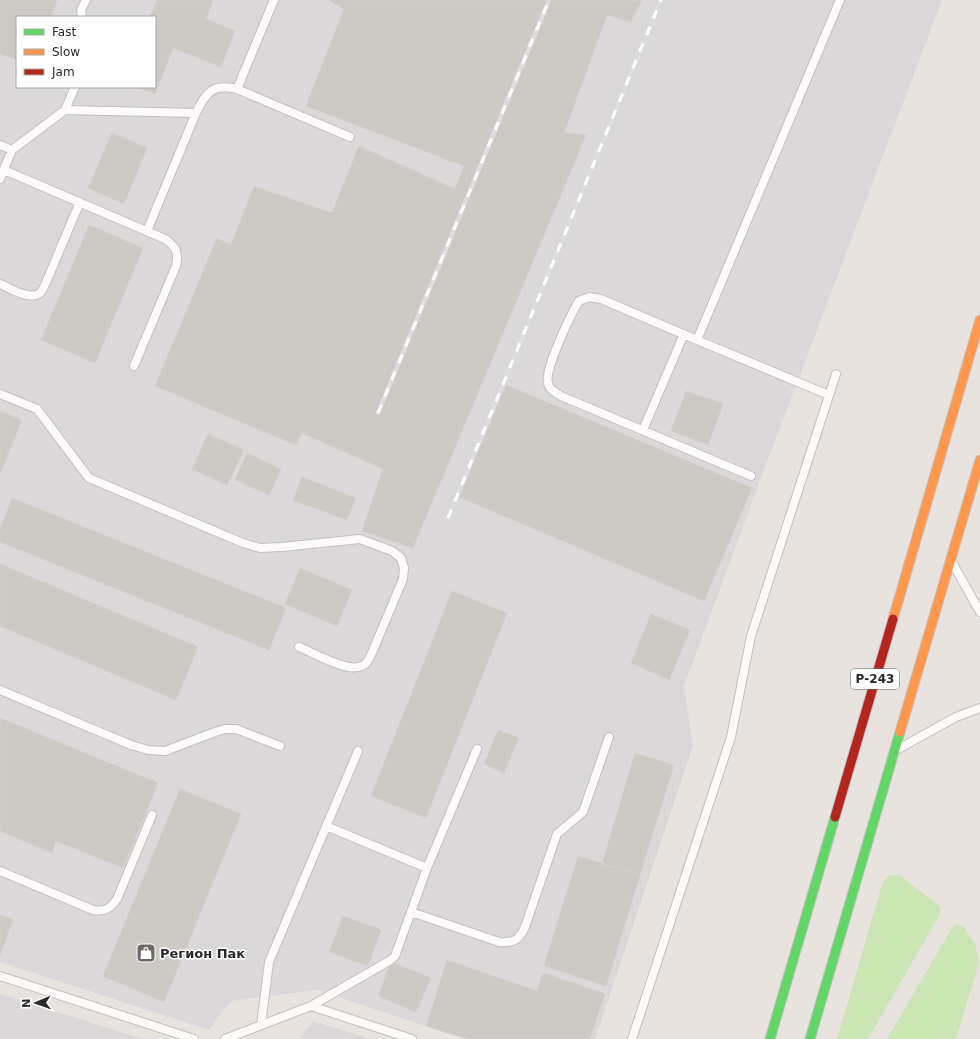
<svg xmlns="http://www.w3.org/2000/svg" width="980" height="1039" font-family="'DejaVu Sans',sans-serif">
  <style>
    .industrial { fill: #dbd8da; fill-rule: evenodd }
    .green { fill: #cbe5b5 }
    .building { fill: #cdc9c5; stroke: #d3cfca }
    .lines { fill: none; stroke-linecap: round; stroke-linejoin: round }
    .lane-casing { stroke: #c1bfc0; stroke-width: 10 }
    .fast-casing { stroke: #c4c2c0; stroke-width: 11 }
    .slow-casing { stroke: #c4c2c0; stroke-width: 11 }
    .jam-casing { stroke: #c4c2c0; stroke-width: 11 }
    .lane { stroke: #fcfbfa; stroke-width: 8 }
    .fast { stroke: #63d668; stroke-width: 9 }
    .slow { stroke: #ff974d; stroke-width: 9 }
    .jam { stroke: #b3261e; stroke-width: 9 }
    .rail-casing { stroke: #dddcde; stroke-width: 4.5 }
    .rail { stroke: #fff; stroke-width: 3; stroke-dasharray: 9; stroke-linecap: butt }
    .labels { text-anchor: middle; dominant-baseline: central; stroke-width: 3; stroke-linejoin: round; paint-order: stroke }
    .shield { fill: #fff; stroke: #696969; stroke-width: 1 }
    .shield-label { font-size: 12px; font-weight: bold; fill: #292929 }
    .poi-label { font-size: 13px; font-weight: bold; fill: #292929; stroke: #fff; text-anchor: start }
  </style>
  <rect width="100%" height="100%" fill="#e8e3de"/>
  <path class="industrial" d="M0,0h942l-172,454 -86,232 9,60 -98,293h-130l-148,-49 -86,11 -22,29 -209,-68zM17,17h138v70h-138z
    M0,994l143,45h-143z
    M313,1021l57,18h-70z"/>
  <path class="green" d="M889,875h10l41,32v7l-72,125h-31l45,-154z
    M956,925l7,1 12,18 4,18 -23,77h-69l65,-111z"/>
  <path class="building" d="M0,0h57l-6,17h-34v43l-17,-6z
    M157,0h56l-7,19 29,12 -14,36 -48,-19 -18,46 -18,-7h18v-70h-5z
    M329,0h313l-11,22 -24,-7 -43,118 22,2 -173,413 -51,-17 21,-62 -81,-36 -6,12 -141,-59 62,-148 14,7 23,-59 78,27 27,-67 96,43 9,-23 -158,-60 38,-97z
    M112,133l35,15 -23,56 -36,-16z
    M89,225l54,23 -48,115 -54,-23z
    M506,385l246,103 -48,113 -245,-104z
    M686,391l37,13 -15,41 -37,-14z
    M0,411l22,9 -22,54z
    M208,434l36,16 -17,35 -35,-16z
    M247,453l34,16 -12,26 -34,-15z
    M302,477l54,21 -9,22 -54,-20z
    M12,498l274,110 -17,42 -269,-108v-13z
    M0,564l198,83 -22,53 -176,-74z
    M300,568l52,22 -15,36 -52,-22z
    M452,591l55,22 -81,205 -55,-22z
    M651,614l39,16 -21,50 -38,-17z
    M0,718l158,65 -35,85 -67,-27 -4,12 -52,-22z
    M498,730l21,8 -15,35 -20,-9z
    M635,753l39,12 -34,110 -38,-11z
    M180,789l61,25 -77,188 -61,-26z
    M578,856l62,19 -34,111 -62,-20z
    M0,915l13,4 -13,37z
    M343,916l38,14 -13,36 -39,-14z
    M447,960l90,31 6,-18 62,21 -15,45h-122l-42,-13z
    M391,962l40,16 -15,34 -38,-16z"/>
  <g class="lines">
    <defs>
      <path id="lane" d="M82,17l-1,-7 5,-10
        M237,89l37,-89
        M65,110l10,-23
        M0,145l12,5
        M4,170l161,69c11,8 14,13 11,27l-42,100
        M0,179l12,-29 53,-40 131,3c10,-21 17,-30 41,-24l113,48
        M147,231l49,-118
        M0,284c10,4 30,17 40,9 2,-2 4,-6 5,-8l35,-83
        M697,340l-96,-41 -12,-2 -10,4c-8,13 -35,69 -31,82 1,7 7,9 13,13l190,80
        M0,394l37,15 52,69 154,65 17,5 22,-1 78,-8 32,12 9,7 3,10 -1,11 -32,76c-3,6 -5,11 -13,12 -13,4 -46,-15 -59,-20
        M829,395l-132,-55 143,-340
        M643,430l41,-96
        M953,564l27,48
        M0,690l131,55 17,5 17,1 50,-19 10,-3h11l44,17
        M900,748l56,-31 24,-9
        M326,826l101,42
        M0,871l93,39c12,2 17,-1 24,-11l35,-84
        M411,912l16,-44 50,-119
        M0,976l194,63
        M311,1006l78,-45 6,-5 16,-44 88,30c15,1 20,-2 26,-15l32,-93 26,-22 26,-75
        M261,1025l8,-63 89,-211
        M225,1039l86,-33 101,33
        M632,1039l99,-302 20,-101 85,-262"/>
      <path id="fast" d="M770,1039l65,-222
        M810,1039l90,-307"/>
      <path id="slow" d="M893,619l87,-299
        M900,732l80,-272"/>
      <path id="jam" d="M835,817l58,-198"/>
    </defs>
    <use href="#lane" class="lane-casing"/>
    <use href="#fast" class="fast-casing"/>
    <use href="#slow" class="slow-casing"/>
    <use href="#jam" class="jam-casing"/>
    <use href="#lane" class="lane"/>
    <use href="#fast" class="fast"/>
    <use href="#slow" class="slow"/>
    <use href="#jam" class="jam"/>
    <defs>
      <path id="rail" d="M378,413l171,-413
        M448,518l213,-518"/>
    </defs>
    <use href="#rail" class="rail-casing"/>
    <use href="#rail" class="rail"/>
  </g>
  <defs>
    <symbol id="shop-square" viewBox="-11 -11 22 22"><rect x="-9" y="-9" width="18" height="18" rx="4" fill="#6c6a68" stroke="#fff"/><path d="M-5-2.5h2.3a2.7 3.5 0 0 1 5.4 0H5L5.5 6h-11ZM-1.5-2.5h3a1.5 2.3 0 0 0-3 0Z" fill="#fff"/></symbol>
  </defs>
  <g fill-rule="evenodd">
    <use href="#shop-square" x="135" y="942" width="22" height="22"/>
  </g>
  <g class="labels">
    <rect class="shield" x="851" y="669" width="48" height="20" rx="3"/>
    <g class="shield-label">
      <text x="875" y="679">Р-243</text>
    </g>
    <g class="poi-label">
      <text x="160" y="953">Регион Пак</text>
    </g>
  </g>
  <rect x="16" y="16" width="140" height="72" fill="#ffffff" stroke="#a9a9a9"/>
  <rect x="24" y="29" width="20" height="6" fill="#63d668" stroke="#a9a9a9"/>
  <text x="52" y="36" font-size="12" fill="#292929">Fast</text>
  <rect x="24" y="49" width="20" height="6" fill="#ff974d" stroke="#a9a9a9"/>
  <text x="52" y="56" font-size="12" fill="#292929">Slow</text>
  <rect x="24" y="69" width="20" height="6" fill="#b3261e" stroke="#a9a9a9"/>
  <text x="52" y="76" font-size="12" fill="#292929">Jam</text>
  <g transform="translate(36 1003) rotate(268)" stroke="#ffffff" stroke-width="3" paint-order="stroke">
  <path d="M0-3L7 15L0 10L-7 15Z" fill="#292929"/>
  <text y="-6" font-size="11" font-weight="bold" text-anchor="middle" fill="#292929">N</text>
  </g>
</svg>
